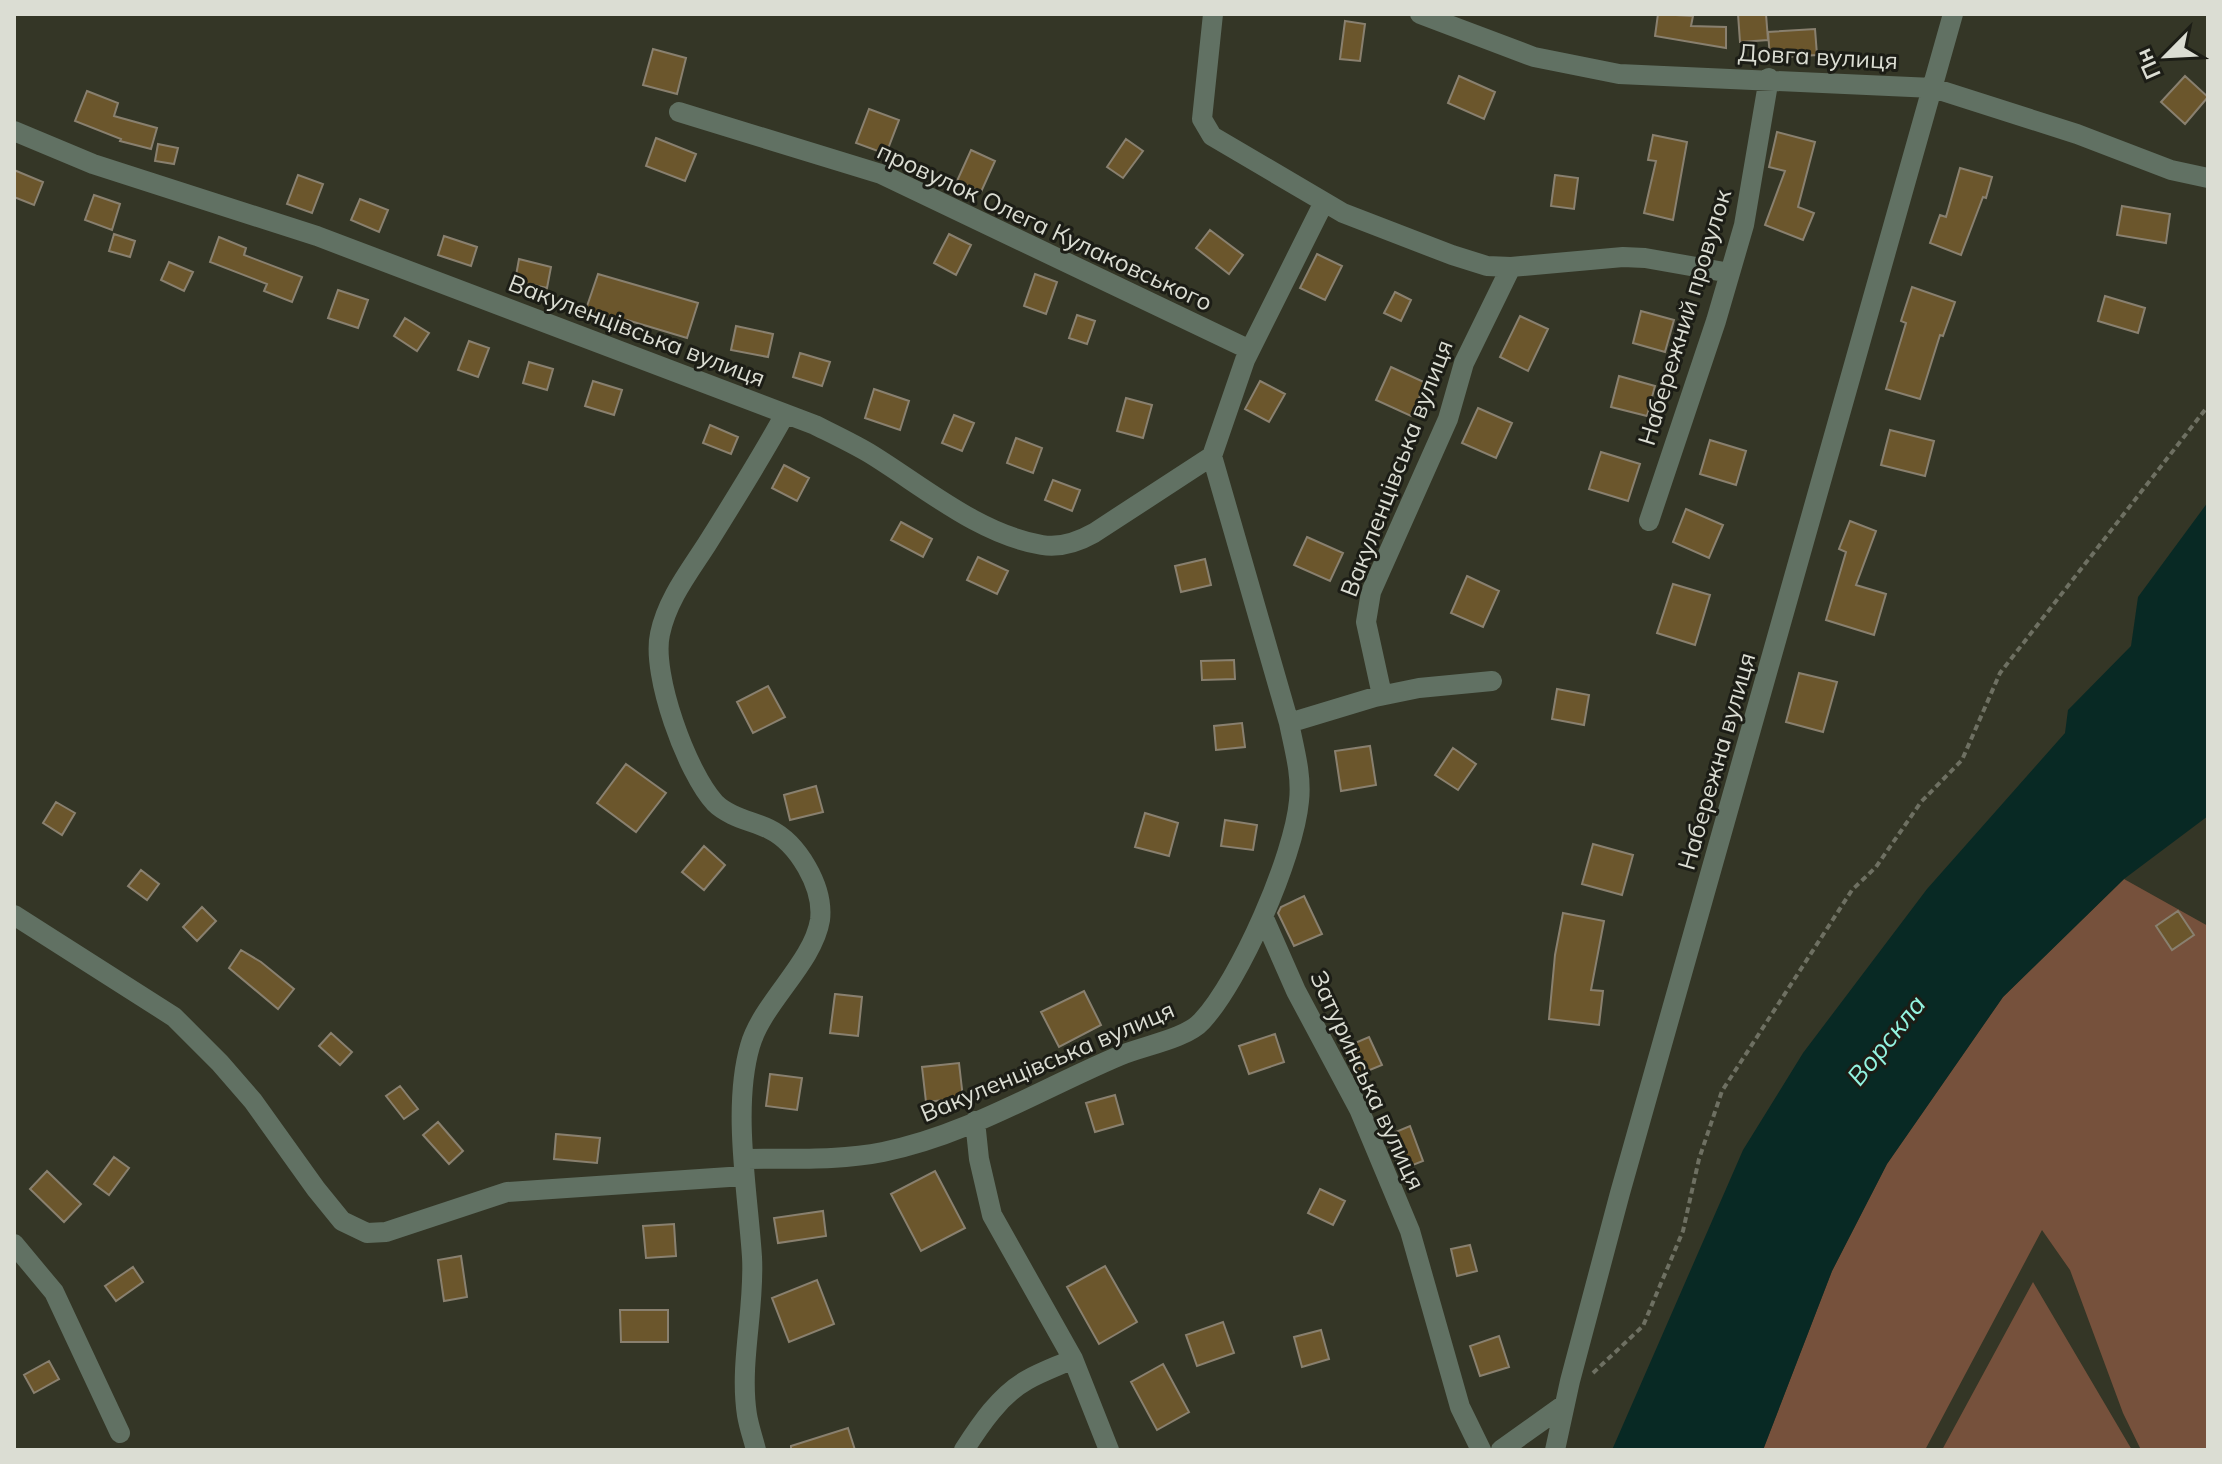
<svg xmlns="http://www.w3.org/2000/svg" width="2222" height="1464" font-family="Mulish,sans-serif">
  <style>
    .green { fill: #76513c }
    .water { fill: #082924 }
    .building { fill: #6b562c; stroke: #89806f; stroke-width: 2 }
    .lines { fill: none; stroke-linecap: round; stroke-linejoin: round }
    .path { stroke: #6e7062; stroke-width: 4; stroke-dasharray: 6 4; stroke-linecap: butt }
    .minor { stroke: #617163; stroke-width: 20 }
    .labels { text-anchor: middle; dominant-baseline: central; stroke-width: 6; stroke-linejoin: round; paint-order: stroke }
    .street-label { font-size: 24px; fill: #dbddd3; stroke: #1c1d16 }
    .water-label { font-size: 26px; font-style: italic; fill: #93f4e1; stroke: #1c1d16 }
  </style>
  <rect width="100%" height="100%" fill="#343626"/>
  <path class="green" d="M2124,879l84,47v524h-67l-18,-37 -53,-143 -28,-40 -117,220h-162l69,-179 55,-107 116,-167z
    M2033,1282l99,168h-190z"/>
  <path class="water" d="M2208,502v314l-84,63 -121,118 -116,167 -55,107 -69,179h-151l131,-300 60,-97 124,-164 138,-156 3,-23 63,-64 7,-49z"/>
  <path class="building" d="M1658,14l35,2 -2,10 35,1v21l-71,-12z
    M1738,14h28l2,26 -28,2z
    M1345,21l20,3 -5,37 -20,-2z
    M1815,29l2,26 -47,3 -2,-26z
    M653,49l33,9 -9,36 -34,-9z
    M1459,76l36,16 -11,27 -36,-16z
    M2185,76l23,21 -23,27 -24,-22z
    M87,91l31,12 -4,13 43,12 -6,21 -31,-8 1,-2 -46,-18z
    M869,109l30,11 -13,34 -30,-11z
    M1777,132l38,10 -17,65 16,6 -11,27 -38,-15 20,-54 -16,-4z
    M1653,135l34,7 -14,78 -29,-7 12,-52 -8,-1z
    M656,138l40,16 -11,27 -39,-15z
    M1126,139l17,12 -20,27 -16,-11z
    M158,144l20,4 -4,16 -19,-3z
    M971,150l24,11 -14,31 -24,-11z
    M1960,168l32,9 -6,21 -3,-1 -22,58 -31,-12 10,-28 6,2z
    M14,170l29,12 -9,23 -20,-8z
    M298,175l25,9 -11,29 -25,-9z
    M1555,175l23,3 -4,31 -23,-3z
    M94,195l26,9 -8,26 -27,-10z
    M360,199l28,11 -9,22 -28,-12z
    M2122,206l48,8 -4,29 -49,-8z
    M1210,230l33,25 -14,19 -33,-26z
    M114,234l21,7 -5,16 -21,-6z
    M949,234l22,11 -15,30 -22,-12z
    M444,236l33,11 -6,19 -33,-11z
    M219,237l27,11 -2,7 58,22 -10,25 -28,-11 3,-7 -57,-22z
    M1317,254l25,12 -17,34 -25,-12z
    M519,259l32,8 -4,21 -32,-7z
    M169,262l24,10 -9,19 -23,-11z
    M598,274l100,29 -11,35 -60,-18 -2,5 -40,-13z
    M1035,274l22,8 -11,32 -22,-8z
    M1912,287l43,15 -12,34 -3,-1 -20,64 -34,-10 20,-66 -5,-2z
    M338,290l30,10 -10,28 -30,-10z
    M1395,292l16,8 -10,21 -17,-8z
    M2105,296l40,12 -7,25 -40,-12z
    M1641,311l33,9 -9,32 -32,-9z
    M1077,315l18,6 -8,23 -18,-6z
    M1520,316l28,13 -20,42 -28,-14z
    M405,318l24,15 -12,18 -23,-15z
    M736,326l37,8 -5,23 -37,-7z
    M469,341l20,7 -11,29 -20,-7z
    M800,353l30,9 -8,24 -29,-9z
    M529,362l24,7 -6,21 -24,-7z
    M1391,367l35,16 -15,33 -35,-16z
    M1619,376l36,10 -8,30 -36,-9z
    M593,381l29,9 -8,25 -29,-9z
    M1260,381l25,13 -16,28 -24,-13z
    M874,389l35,12 -9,29 -35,-12z
    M1126,398l26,7 -9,33 -26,-7z
    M1478,408l34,15 -16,35 -34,-15z
    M954,415l20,8 -12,28 -20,-8z
    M710,425l28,12 -7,17 -28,-11z
    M1890,430l44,11 -9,35 -44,-11z
    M1016,438l26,10 -9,25 -26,-10z
    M1710,440l36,11 -10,34 -36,-11z
    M1601,452l39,12 -12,37 -39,-12z
    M784,465l25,13 -12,23 -25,-13z
    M1053,480l27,10 -8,21 -27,-11z
    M1686,509l37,16 -14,33 -36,-16z
    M1850,521l26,10 -20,54 30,9 -12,41 -48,-15 20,-68 -7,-3z
    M901,522l31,17 -9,18 -32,-17z
    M1307,537l36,16 -13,28 -36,-16z
    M978,557l30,14 -11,23 -30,-14z
    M1205,559l6,26 -30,7 -6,-26z
    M1467,576l32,15 -16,36 -32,-14z
    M1673,584l37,11 -15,50 -38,-12z
    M1234,660l1,19 -33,1 -1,-19z
    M1799,673l38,9 -14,50 -37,-10z
    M768,686l17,31 -32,16 -16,-31z
    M1557,689l32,6 -5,30 -32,-6z
    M1242,723l3,24 -29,3 -2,-24z
    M1370,746l6,39 -35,6 -6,-40z
    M1453,748l23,16 -18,26 -23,-15z
    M626,764l40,29 -30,39 -39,-29z
    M816,786l7,26 -33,8 -6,-25z
    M56,802l19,11 -13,22 -19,-12z
    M1145,813l33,10 -9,33 -34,-9z
    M1225,820l32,5 -4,25 -32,-4z
    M1593,844l40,11 -11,40 -40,-11z
    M704,846l21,19 -21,25 -22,-18z
    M141,870l18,14 -12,16 -19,-14z
    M1304,896l18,38 -28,12 -16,-33 3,-6z
    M202,907l14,14 -19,20 -14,-14z
    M2178,911l16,24 -22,15 -16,-24z
    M1563,913l41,8 -13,69 12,1 -4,34 -50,-6 6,-64z
    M241,950l20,12 33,27 -16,20 -49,-41z
    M1084,991l17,34 -42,22 -18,-35z
    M835,994l27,3 -4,39 -28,-3z
    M331,1033l21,19 -12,13 -21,-19z
    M1275,1034l9,28 -35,12 -10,-28z
    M1369,1037l13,28 -22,9 -12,-28z
    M959,1063l4,35 -37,4 -4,-35z
    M770,1074l32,4 -5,32 -31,-4z
    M400,1086l18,23 -14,10 -18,-23z
    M1115,1095l8,29 -28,8 -9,-29z
    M438,1122l25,29 -14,13 -26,-29z
    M1410,1126l13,35 -23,9 -14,-34z
    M556,1134l44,4 -3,25 -43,-4z
    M114,1157l15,11 -20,27 -15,-11z
    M47,1171l34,33 -17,18 -34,-33z
    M935,1171l30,57 -44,23 -30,-57z
    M1320,1189l25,12 -12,24 -25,-12z
    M823,1211l3,25 -48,7 -4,-25z
    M674,1224l2,32 -30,2 -3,-32z
    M1470,1245l7,26 -20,5 -6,-27z
    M461,1256l6,41 -23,4 -6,-41z
    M1105,1266l32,56 -38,22 -32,-57z
    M133,1267l10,15 -27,19 -11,-15z
    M817,1280l17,44 -45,18 -17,-44z
    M620,1310h48v32h-47z
    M1223,1322l11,31 -37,13 -11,-31z
    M1321,1330l8,29 -27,8 -8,-30z
    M1499,1336l10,31 -29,9 -10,-30z
    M49,1361l10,18 -25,14 -10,-18z
    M1163,1364l26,48 -32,18 -26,-48z
    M848,1428l7,22h-64v-4z"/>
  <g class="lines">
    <path class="path" d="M1593,1373l50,-47 40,-95 16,-72 23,-68 130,-201 24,-23 45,-65 41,-42 38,-87 208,-267"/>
    <path class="minor" d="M1213,14l-11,105 10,17 131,77 109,42 35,11 24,1 112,-10 22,1 85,15
      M1420,14l114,43 85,17 314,14 144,46 94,36 37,8
      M679,112l202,62 369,176
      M14,131l79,33 224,72 498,189c18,9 37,18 54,28 54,33 109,81 173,92 18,3 36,-3 52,-12l118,-77
      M1649,521l67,-200 28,-96 25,-147
      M1382,695l-16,-73 5,-30 77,-173 16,-56 47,-96
      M1289,723l86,-26 44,-9 73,-7
      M14,915l160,102 46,46 33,38 63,88 26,32 25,12 19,-1 121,-40 237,-16
      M1263,916l33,75 63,118 51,122 50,176 21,43
      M975,1121l4,38 13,56 81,144 36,91
      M744,1159c45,-1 95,2 139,-7 84,-17 158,-63 236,-96 23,-10 67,-17 83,-35 38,-41 92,-164 97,-220 3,-26 -5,-53 -10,-78l-77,-267 33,-96 79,-158
      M14,1244l40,48 66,141
      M756,1450c-3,-12 -7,-23 -9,-35 -8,-52 8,-106 5,-158 -4,-63 -20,-149 -2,-211 12,-43 63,-83 70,-126 4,-33 -22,-77 -51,-91 -17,-8 -40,-12 -54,-26 -28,-30 -64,-129 -55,-169 7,-34 29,-62 47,-90 27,-43 54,-86 78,-130
      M964,1450c16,-25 36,-55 63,-70 14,-8 31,-14 46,-21
      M1501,1450l63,-45
      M1555,1450l15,-69 50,-188 333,-1179"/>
  </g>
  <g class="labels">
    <g class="street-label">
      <text transform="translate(1818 56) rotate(3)">Довга вулиця</text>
      <text transform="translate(1045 226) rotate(25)">провулок Олега Кулаковського</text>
      <text transform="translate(1684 317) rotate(-73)">Набережний провулок</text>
      <text transform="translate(637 330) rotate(21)">Вакуленцівська вулиця</text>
      <text transform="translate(1396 468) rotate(-69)">Вакуленцівська вулиця</text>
      <text transform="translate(1716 761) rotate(-74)">Набережна вулиця</text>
      <text transform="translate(1047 1061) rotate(-23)">Вакуленцівська вулиця</text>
      <text transform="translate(1368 1080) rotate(65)">Затуринська вулиця</text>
    </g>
    <g class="water-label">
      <text transform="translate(1886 1040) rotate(-51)">Ворскла</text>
    </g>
  </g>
  <rect width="2222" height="1464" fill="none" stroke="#dbddd3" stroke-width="32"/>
  <g transform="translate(2166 56) rotate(246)" stroke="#1c1d16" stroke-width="6" paint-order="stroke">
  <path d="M0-6L14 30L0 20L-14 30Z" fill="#dbddd3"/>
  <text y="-12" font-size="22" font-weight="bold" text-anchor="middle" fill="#dbddd3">Пн</text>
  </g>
</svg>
